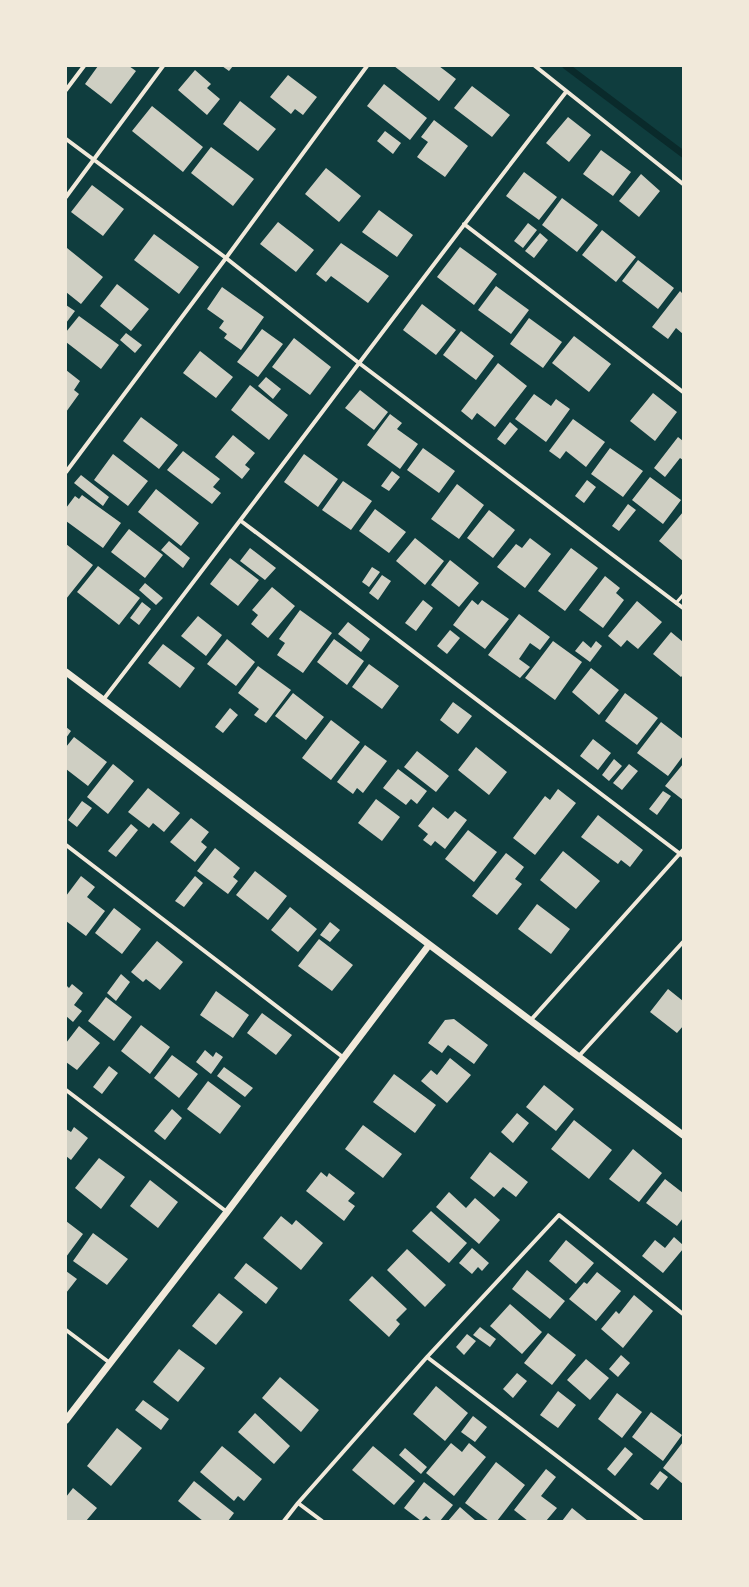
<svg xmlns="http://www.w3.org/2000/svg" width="749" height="1587" font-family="Jost,sans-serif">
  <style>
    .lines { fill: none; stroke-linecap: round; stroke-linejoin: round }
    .stream { stroke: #0a2a2b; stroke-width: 7 }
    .building { fill: #cfcfc3 }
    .service { stroke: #f1e9da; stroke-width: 3 }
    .minor { stroke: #f1e9da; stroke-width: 4 }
    .tertiary { stroke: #f1e9da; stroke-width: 7 }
  </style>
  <rect width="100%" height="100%" fill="#0f3d3e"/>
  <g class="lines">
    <path class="stream" d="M566,66l117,88"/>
  </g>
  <path class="building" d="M98,66h31l7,5 -25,33 -26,-20z
    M222,66h11l-4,5z
    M394,66h45l17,13 -17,22z
    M195,70l16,14 -4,4 13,11 -13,16 -29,-25z
    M288,75l29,22 -14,18 -8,-6 -4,5 -21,-17z
    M384,84l43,34 -17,22 -43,-34z
    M472,86l38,29 -18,22 -38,-29z
    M240,101l36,28 -18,22 -35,-27z
    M152,106l51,41 -20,25 -51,-41z
    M568,117l23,18 -22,27 -23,-19z
    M434,120l34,26 -23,31 -28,-20 11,-15 -7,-5z
    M385,131l16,12 -8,11 -16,-13z
    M211,147l43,32 -21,27 -42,-33z
    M601,150l30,22 -18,24 -30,-22z
    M326,168l35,28 -22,26 -34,-28z
    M524,172l33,25 -18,23 -33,-24z
    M641,174l19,17 -21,26 -20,-16z
    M92,185l32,24 -21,27 -32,-24z
    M562,198l36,27 -21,27 -35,-27z
    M379,210l34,25 -16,22 -35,-25z
    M278,222l36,28 -18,22 -36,-28z
    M528,223l9,7 -14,18 -9,-7z
    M602,230l34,27 -20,25 -34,-27z
    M540,233l8,7 -14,18 -9,-7z
    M154,234l45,33 -20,27 -45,-34z
    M341,243l48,33 -21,27 -37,-27 -5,6 -10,-8z
    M460,247l37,27 -23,31 -37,-28z
    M67,248l36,29 -22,27 -15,-12z
    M638,260l36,28 -16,21 -36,-28z
    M117,284l32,25 -18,22 -31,-25z
    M496,286l33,24 -18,24 -33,-24z
    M222,287l42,30 -23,33 -17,-12 3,-4 -8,-6 5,-7 -17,-12z
    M680,291l3,3v40l-7,-6 -8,11 -16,-12z
    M422,304l34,26 -20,25 -33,-25z
    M66,305l9,6 -9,12z
    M79,316l40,29 -18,24 -35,-27v-10z
    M529,318l33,24 -19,26 -33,-24z
    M262,329l21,15 -25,33 -21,-15z
    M461,331l33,25 -18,24 -33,-25z
    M126,333l16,12 -7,8 -15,-13z
    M574,336l37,28 -22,28 -37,-29z
    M294,338l37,29 -21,28 -38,-28z
    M200,351l33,26 -17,21 -33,-25z
    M498,363l29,23 -32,41 -18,-14 -5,7 -11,-9z
    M66,370l14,11 -6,9 5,4 -13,18z
    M266,377l15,12 -8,10 -15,-13z
    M250,385l38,30 -19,25 -38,-30z
    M360,390l28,22 -14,18 -29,-22z
    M653,393l24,19 -22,29 -25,-20z
    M534,394l17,12 5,-7 14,10 -24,33 -31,-23z
    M390,414l12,9 -5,6 21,15 -18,25 -33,-24z
    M141,417l37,28 -19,24 -36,-28z
    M573,419l32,23 -19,25 -20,-16 -6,8 -11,-8z
    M510,422l8,7 -13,16 -8,-6z
    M233,435l22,18 -10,12 5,4 -8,10 -27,-22z
    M678,437l5,4v19l-3,-2 -15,19 -11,-9z
    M423,448l32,23 -16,22 -32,-23z
    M610,448l33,23 -20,26 -32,-23z
    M183,451l37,28 -7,8 8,6 -9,11 -45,-34z
    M113,454l35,27 -20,25 -34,-26z
    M304,454l34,25 -20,28 -34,-25z
    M392,471l8,6 -11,14 -8,-5z
    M81,475l28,22 -6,9 -29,-23z
    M650,477l31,23 -18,24 -31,-24z
    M587,480l9,7 -12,16 -9,-7z
    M343,481l29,20 -21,29 -29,-20z
    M457,484l27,21 -25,34 -28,-20z
    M156,489l43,34 -18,23 -43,-34z
    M82,495l39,28 -18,25 -37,-27v-13l9,-12 4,3z
    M628,504l8,6 -17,21 -7,-5z
    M375,509l31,23 -17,21 -30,-22z
    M489,510l26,20 -22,28 -26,-20z
    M683,512v49l-24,-20z
    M129,529l34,26 -18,23 -34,-26z
    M415,538l29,23 -19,24 -29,-24z
    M530,538l21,16 -26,34 -28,-21 19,-23 6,4z
    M169,541l21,17 -7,10 -22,-18z
    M66,544l27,21 -27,34z
    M250,548l26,20 -11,12 -25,-19z
    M571,548l27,20 -33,43 -27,-20z
    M230,558l29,22 -21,26 -28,-22z
    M450,560l29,23 -20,24 -28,-22z
    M98,566l42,32 -21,27 -42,-33z
    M372,567l8,5 -11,15 -7,-5z
    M382,575l9,6 -13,19 -9,-7z
    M605,576l15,12 -4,5 8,7 -21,28 -24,-18z
    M145,583l18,15 -7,7 -17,-15z
    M272,587l23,19 -27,32 -17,-14 7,-9 -6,-5z
    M423,600l10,8 -17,23 -11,-8z
    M472,600l6,5 4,-5 27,19 -24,30 -32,-24z
    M637,601l25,21 -24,27 -11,-9 -6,7 -13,-11z
    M142,602l9,7 -12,16 -9,-7z
    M300,610l32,23 -29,40 -26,-18 8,-12 -6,-4z
    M519,614l31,23 -10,13 -10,-7 -11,16 11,8 -10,11 -32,-23z
    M198,616l24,19 -16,21 -25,-20z
    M348,622l22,17 -9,13 -23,-18z
    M450,630l10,8 -13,16 -10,-8z
    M671,632l12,10v33l-2,2 -28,-23z
    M227,639l28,23 -19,24 -29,-22z
    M334,639l30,22 -17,24 -30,-23z
    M553,641l29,21 -27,38 -30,-22z
    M583,641l8,7 5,-7 6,5 -12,16 -15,-11z
    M163,644l32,24 -15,20 -32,-25z
    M369,664l30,22 -17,23 -30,-22z
    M258,666l33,24 -25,33 -12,-8 5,-6 -21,-16z
    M591,668l28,22 -20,25 -27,-23z
    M293,693l31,24 -18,23 -31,-24z
    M625,693l33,25 -21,27 -32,-24z
    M453,702l19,14 -14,18 -18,-14z
    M230,708l8,7 -15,18 -8,-6z
    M331,720l29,22 -29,38 -29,-22z
    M661,722l22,17v17l-15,20 -31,-23z
    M66,727l5,4 -5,7z
    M74,737l33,25 -19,24 -22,-17v-22z
    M593,739l18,14 -13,17 -18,-14z
    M365,745l22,16 -24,32 -6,-5 -4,6 -16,-12z
    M476,747l31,25 -18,23 -31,-25z
    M417,751l32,25 -13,16 -32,-25z
    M614,759l8,7 -13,15 -7,-6z
    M113,764l21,17 -26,33 -21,-17z
    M629,764l9,7 -16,19 -9,-7z
    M683,764v36l-18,-14z
    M398,769l29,22 -10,13 -6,-5 -5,6 -23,-17z
    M148,788l32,25 -16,19 -11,-9 -4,5 -21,-16z
    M558,789l18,14 -41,52 -22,-17 32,-42 5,4z
    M663,791l8,5 -14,19 -8,-6z
    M376,799l24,18 -18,24 -24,-18z
    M82,801l10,7 -15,19 -9,-7z
    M433,807l15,12 7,-8 12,9 -22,29 -10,-8 -4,5 -8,-6 5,-6 -10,-8z
    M598,815l45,35 -13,17 -9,-7 -3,4 -37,-27z
    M191,818l18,14 -8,10 6,5 -12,15 -25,-20z
    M131,824l7,6 -22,27 -8,-6z
    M468,830l29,22 -23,30 -29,-23z
    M215,848l25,20 -7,9 5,4 -10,13 -31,-23z
    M563,851l37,30 -24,28 -36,-29z
    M506,853l18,14 -9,12 7,5 -25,31 -25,-19z
    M255,871l32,25 -19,24 -32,-25z
    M81,876l14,11 -8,10 18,14 -19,25 -20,-15v-25z
    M195,876l8,7 -19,24 -9,-6z
    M537,904l33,25 -19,25 -33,-25z
    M290,907l27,22 -19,23 -27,-22z
    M114,908l27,21 -19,25 -27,-21z
    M330,922l10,8 -10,12 -10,-7z
    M319,939l34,26 -21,26 -34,-25z
    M157,941l26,21 -23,28 -14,-11 -3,3 -12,-10z
    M121,974l9,8 -14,19 -9,-8z
    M72,984l11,9 -9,12 8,6 -9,11 -7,-6v-31l3,3z
    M668,989l15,12v25l-6,7 -27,-21z
    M216,991l33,24 -16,23 -33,-23z
    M106,997l26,20 -18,24 -26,-20z
    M262,1013l30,22 -16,20 -29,-22z
    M454,1019l34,26 -14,19 -26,-19 -6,8 -14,-10 17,-23z
    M141,1025l29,22 -20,27 -29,-23z
    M79,1026l21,17 -23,27 -11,-8v-19z
    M205,1050l8,7 3,-5 7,5 -12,17 -15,-12z
    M172,1055l26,19 -19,24 -25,-20z
    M450,1058l21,17 -24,28 -26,-22 10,-11 6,5z
    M109,1066l9,7 -16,21 -9,-7z
    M224,1067l29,21 -8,9 -28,-21z
    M394,1074l42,31 -21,28 -42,-31z
    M208,1081l33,25 -21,28 -33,-25z
    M544,1085l30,24 -18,22 -30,-24z
    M172,1109l10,9 -17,22 -11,-9z
    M517,1113l12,10 -16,20 -12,-11z
    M574,1120l38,30 -23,29 -38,-30z
    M363,1125l39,29 -19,24 -38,-29z
    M74,1127l14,11 -17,22 -5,-4v-27l5,3z
    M633,1149l29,24 -23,29 -30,-23z
    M490,1152l38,30 -12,15 -13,-10 -9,10 -24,-19z
    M99,1158l26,19 -24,32 -26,-21z
    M321,1172l6,5 2,-4 26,20 -7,8 7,5 -11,15 -38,-30z
    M665,1179l18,14v25l-6,8 -31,-23z
    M150,1180l28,22 -20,26 -28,-22z
    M449,1192l17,16 9,-10 25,22 -21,24 -43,-37z
    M431,1211l36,32 -18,20 -37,-32z
    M281,1216l11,9 4,-5 27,23 -22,27 -38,-32z
    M66,1221l17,13 -17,23z
    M93,1233l35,26 -21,26 -34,-24z
    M674,1237l9,8v4l-20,24 -21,-17 13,-16 10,8z
    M566,1240l28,23 -18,21 -27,-23z
    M472,1248l17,15 -7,8 -4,-4 -6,7 -13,-11z
    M407,1249l39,36 -21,22 -38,-37z
    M246,1263l32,25 -12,16 -32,-26z
    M527,1270l38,31 -15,18 -38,-30z
    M66,1271l11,8 -11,14z
    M597,1272l24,19 -25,30 -27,-22 15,-17 3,2z
    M372,1276l35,33 -11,11 4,4 -11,13 -40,-37z
    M219,1293l24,19 -27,33 -24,-19z
    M634,1295l19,16 -30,37 -22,-19 15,-18 3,3z
    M510,1304l32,28 -20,22 -32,-28z
    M480,1327l16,12 -6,8 -17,-12z
    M548,1333l28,22 -24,30 -28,-22z
    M467,1334l9,7 -12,14 -8,-8z
    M179,1349l26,19 -27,34 -25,-20z
    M621,1355l9,8 -12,14 -9,-8z
    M586,1359l23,19 -19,22 -23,-20z
    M517,1373l10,8 -14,17 -10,-9z
    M280,1377l39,33 -18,22 -39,-34z
    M436,1386l32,27 -23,28 -32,-27z
    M558,1391l18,14 -18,23 -18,-13z
    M617,1393l25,19 -20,26 -24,-19z
    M143,1400l26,19 -8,11 -26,-20z
    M651,1412l31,23 -19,26 -31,-24z
    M255,1413l35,33 -16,18 -36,-32z
    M473,1416l14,11 -12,15 -14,-10z
    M117,1428l25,20 -31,38 -24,-20z
    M683,1442v42l-20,-16z
    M451,1443l11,9 7,-9 17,14 -32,39 -28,-23z
    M222,1446l40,33 -18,22 -6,-5 -4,5 -34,-29z
    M373,1446l42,35 -21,24 -42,-35z
    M625,1447l8,7 -18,22 -8,-7z
    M405,1448l22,19 -6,7 -22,-19z
    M496,1462l29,23 -28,36h-8l-24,-18z
    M546,1469l10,8 -15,19 16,12 -11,13h-18l-14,-11z
    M660,1471l8,6 -10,13 -8,-6z
    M194,1481l40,32 -6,8h-25l-25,-20z
    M424,1482l29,23 -13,16h-8l-6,-5 -5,5 -17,-13z
    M73,1488l24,20 -11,13h-20v-24z
    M460,1507l16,14h-28z
    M572,1508l16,13h-26z"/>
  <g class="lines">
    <path class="service" d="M676,603l7,-8"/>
    <path class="minor" d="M535,66l148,118
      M66,90l18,-24
      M66,139l160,119 133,105 324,245
      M66,197l97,-131
      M464,224l219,168
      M66,472l160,-214 141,-192
      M241,521l442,335
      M103,700c156,-202 307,-407 463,-608
      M66,845l278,213
      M530,1021l153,-171
      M578,1057l105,-115
      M66,1090l161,122
      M66,1330l44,33
      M427,1357l215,164
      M298,1503l24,18
      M284,1521l14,-18 129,-146 132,-142 124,99"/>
    <path class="tertiary" d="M66,672l617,463
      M66,1420l161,-208 202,-267"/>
  </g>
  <rect width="749" height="1587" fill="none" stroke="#f1e9da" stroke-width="134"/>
</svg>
